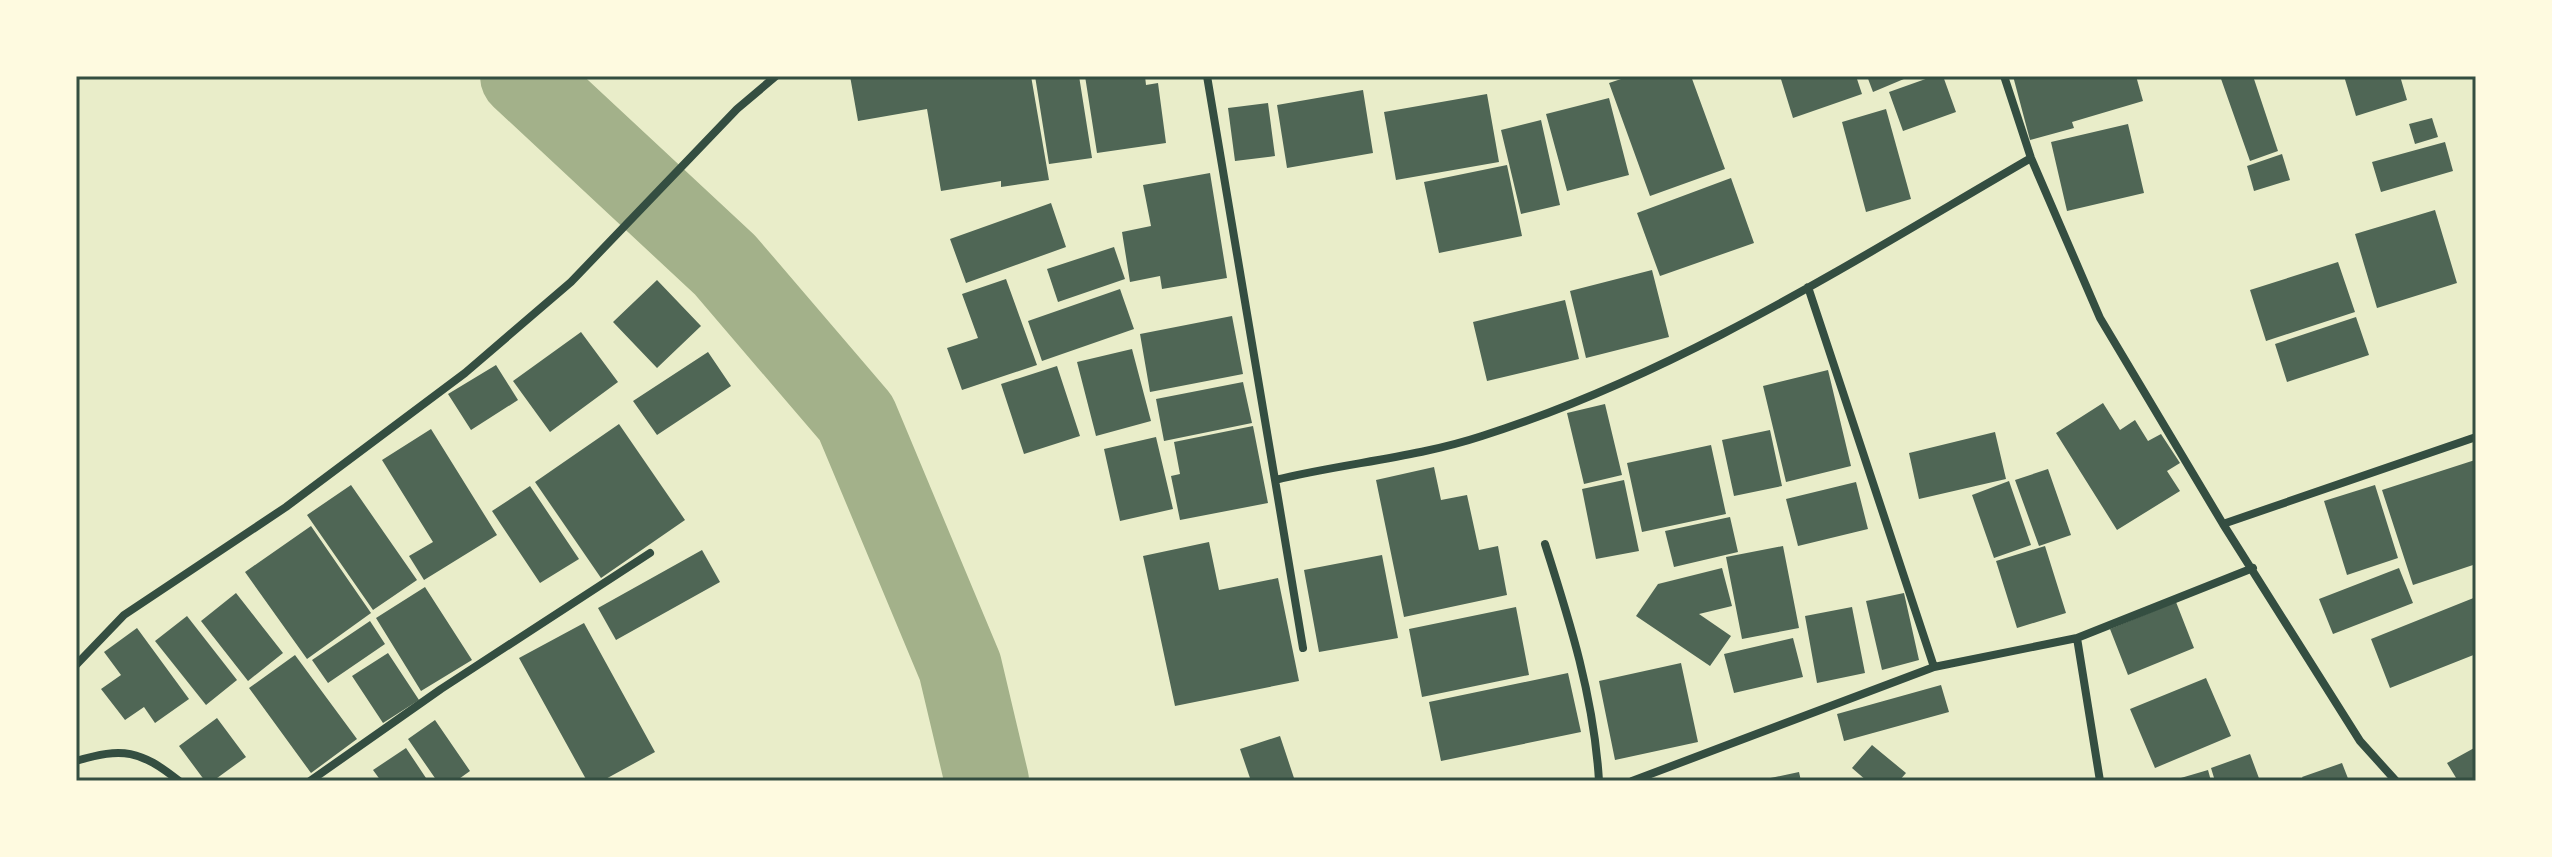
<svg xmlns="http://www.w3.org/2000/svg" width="2552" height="857" font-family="Manrope,sans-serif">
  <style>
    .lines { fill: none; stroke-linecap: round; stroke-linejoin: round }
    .river { stroke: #a3b18a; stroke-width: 84 }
    .building { fill: #4f6655 }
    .minor { stroke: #344e41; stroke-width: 8 }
    .neatline { fill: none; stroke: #344e41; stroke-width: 3 }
  </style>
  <rect width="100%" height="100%" fill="#e9edc9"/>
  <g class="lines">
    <path class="river" d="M522,76l203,189 131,153 104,249 27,114"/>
  </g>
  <path class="building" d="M850,76h181l18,104 -48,7v-6l-60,10 -14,-82 -69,12z
    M1035,76h44l13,82 -43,6z
    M1085,76h60l1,9 12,-2 8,60 -69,10z
    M1630,76h61l34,93 -75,27 -41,-113z
    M1780,76h76l6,18 -69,24z
    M1867,76h44l-38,16z
    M1934,76h9l13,36 -53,19 -14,-39z
    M2013,76h123l7,25 -71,21 2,6 -44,12z
    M2220,76h33l25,75 -28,10z
    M2344,76h56l7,24 -51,16z
    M1363,90l10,63 -86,15 -10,-63z
    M1487,94l12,68 -103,18 -12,-68z
    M1609,98l20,77 -62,16 -21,-77z
    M1268,103l7,53 -40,5 -7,-53z
    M1886,109l25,90 -45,13 -24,-90z
    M2432,118l6,19 -23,7 -6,-20z
    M1541,120l19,85 -39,9 -20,-84z
    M2128,124l16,69 -77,18 -16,-69z
    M2445,142l8,29 -72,21 -9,-30z
    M2282,154l8,26 -36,11 -7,-25z
    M1507,165l15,71 -83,17 -15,-71z
    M1210,173l17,105 -65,11 -2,-13 -30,6 -8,-50 29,-6 -8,-41z
    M1731,178l23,65 -94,33 -23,-63z
    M1051,203l15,44 -100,36 -16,-44z
    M2435,210l22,73 -80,25 -22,-74z
    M1114,247l11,32 -67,23 -11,-33z
    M2338,262l17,50 -89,29 -16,-51z
    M1652,270l17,67 -83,21 -16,-67z
    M1006,279l31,86 -75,25 -15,-42 31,-10 -16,-44z
    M657,280l44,46 -44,42 -44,-46z
    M1120,289l14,40 -92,32 -14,-40z
    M1565,300l14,59 -92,22 -14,-59z
    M1232,316l11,58 -93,18 -10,-58z
    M2356,317l13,38 -82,27 -12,-38z
    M581,332l37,50 -68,50 -37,-51z
    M1132,349l19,72 -55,15 -19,-74z
    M708,352l23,34 -74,49 -24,-34z
    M496,365l22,35 -47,30 -23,-36z
    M1057,366l23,70 -56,18 -23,-70z
    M1828,370l23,96 -65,16 -23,-96z
    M1243,382l9,41 -88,18 -8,-42z
    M2103,403l17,27 15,-10 13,21 13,-7 19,29 -13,8 13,20 -63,39 -61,-97z
    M1605,404l17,71 -38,9 -17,-71z
    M619,424l66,96 -84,58 -66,-96z
    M1253,426l15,77 -88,17 -9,-44 9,-2 -6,-32z
    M431,429l66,106 -73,45 -15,-24 24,-14 -51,-82z
    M1770,430l12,56 -48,10 -12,-56z
    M1995,432l11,47 -87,20 -10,-46z
    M1156,437l17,72 -53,12 -16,-72z
    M1711,445l15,69 -84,18 -15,-69z
    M2475,460l1,104 -63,21 -31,-95z
    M1434,467l7,33 26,-5 12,55 19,-4 9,49 -103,22 -28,-137z
    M2048,469l23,66 -32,11 -24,-66z
    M1624,480l15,71 -43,8 -14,-70z
    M2009,481l22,64 -37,13 -22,-63z
    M1856,482l12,47 -70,17 -12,-47z
    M351,485l66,95 -44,30 -66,-95z
    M2375,485l23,73 -51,17 -23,-74z
    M530,486l49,73 -39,24 -48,-72z
    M1730,517l8,35 -64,15 -9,-36z
    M311,526l60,87 -64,46 -62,-87z
    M1209,542l10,48 59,-12 21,103 -124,25 -32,-150z
    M1783,546l16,82 -57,11 -16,-82z
    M2045,546l21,67 -49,15 -21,-67z
    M702,550l18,32 -104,58 -18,-32z
    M1382,555l16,83 -79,14 -15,-82z
    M1722,568l10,38 -33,8 32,22 -21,30 -74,-50 22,-32z
    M2399,568l14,35 -80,31 -14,-35z
    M425,587l47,73 -51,31 -45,-73z
    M236,593l47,60 -35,28 -47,-60z
    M1904,593l15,67 -37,10 -16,-69z
    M2476,597v57l-86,34 -19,-49z
    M2176,602l18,46 -66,27 -18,-46z
    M1516,607l13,68 -107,22 -13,-68z
    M1852,607l13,66 -48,10 -12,-67z
    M187,616l50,64 -31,25 -51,-64z
    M370,621l15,23 -57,39 -16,-23z
    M584,623l71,129 -53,29h-15l-68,-123z
    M137,628l52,71 -34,24 -11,-16 -19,13 -24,-31 20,-14 -17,-23z
    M1793,638l10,39 -69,16 -10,-39z
    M388,653l31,47 -36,23 -31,-47z
    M295,655l62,84 -46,34 -62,-85z
    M1681,663l17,79 -83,18 -16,-79z
    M1568,673l13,59 -140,29 -12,-59z
    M2206,678l25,58 -76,32 -25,-59z
    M1941,685l8,27 -105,29 -7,-27z
    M217,718l29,39 -33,24h-8l-26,-35z
    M435,720l35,51 -14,10h-19l-29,-42z
    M1280,736l15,45h-44l-11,-32z
    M1872,745l34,28 -7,8h-32l-15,-13z
    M2476,747v34h-18l-11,-18z
    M406,748l22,33h-47l-8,-11z
    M2250,754l10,27h-45l-4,-13z
    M2342,763l7,18h-45l-2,-4z
    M2208,770l3,11h-37v-1z
    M1799,772l2,9h-40v-1z"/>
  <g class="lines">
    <path class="minor" d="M1207,76l68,404c69,-17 140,-22 207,-44 196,-62 373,-176 549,-278
      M2004,76l27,82 69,160 123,206 137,217 36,40
      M1808,287l126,380
      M1275,480l28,168
      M2223,524l253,-87
      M1545,544c25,78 49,154 54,237
      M2077,638l23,143
      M76,665l48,-50 162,-108 179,-134 106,-91 166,-173 39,-33
      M76,761c47,-14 64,-11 103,20
      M310,781l131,-92 209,-136
      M1632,781l302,-114 143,-29 176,-70"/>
  </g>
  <rect width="2552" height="857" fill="none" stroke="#fefae0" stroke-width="156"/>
  <rect x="78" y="78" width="2396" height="701" class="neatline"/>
</svg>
